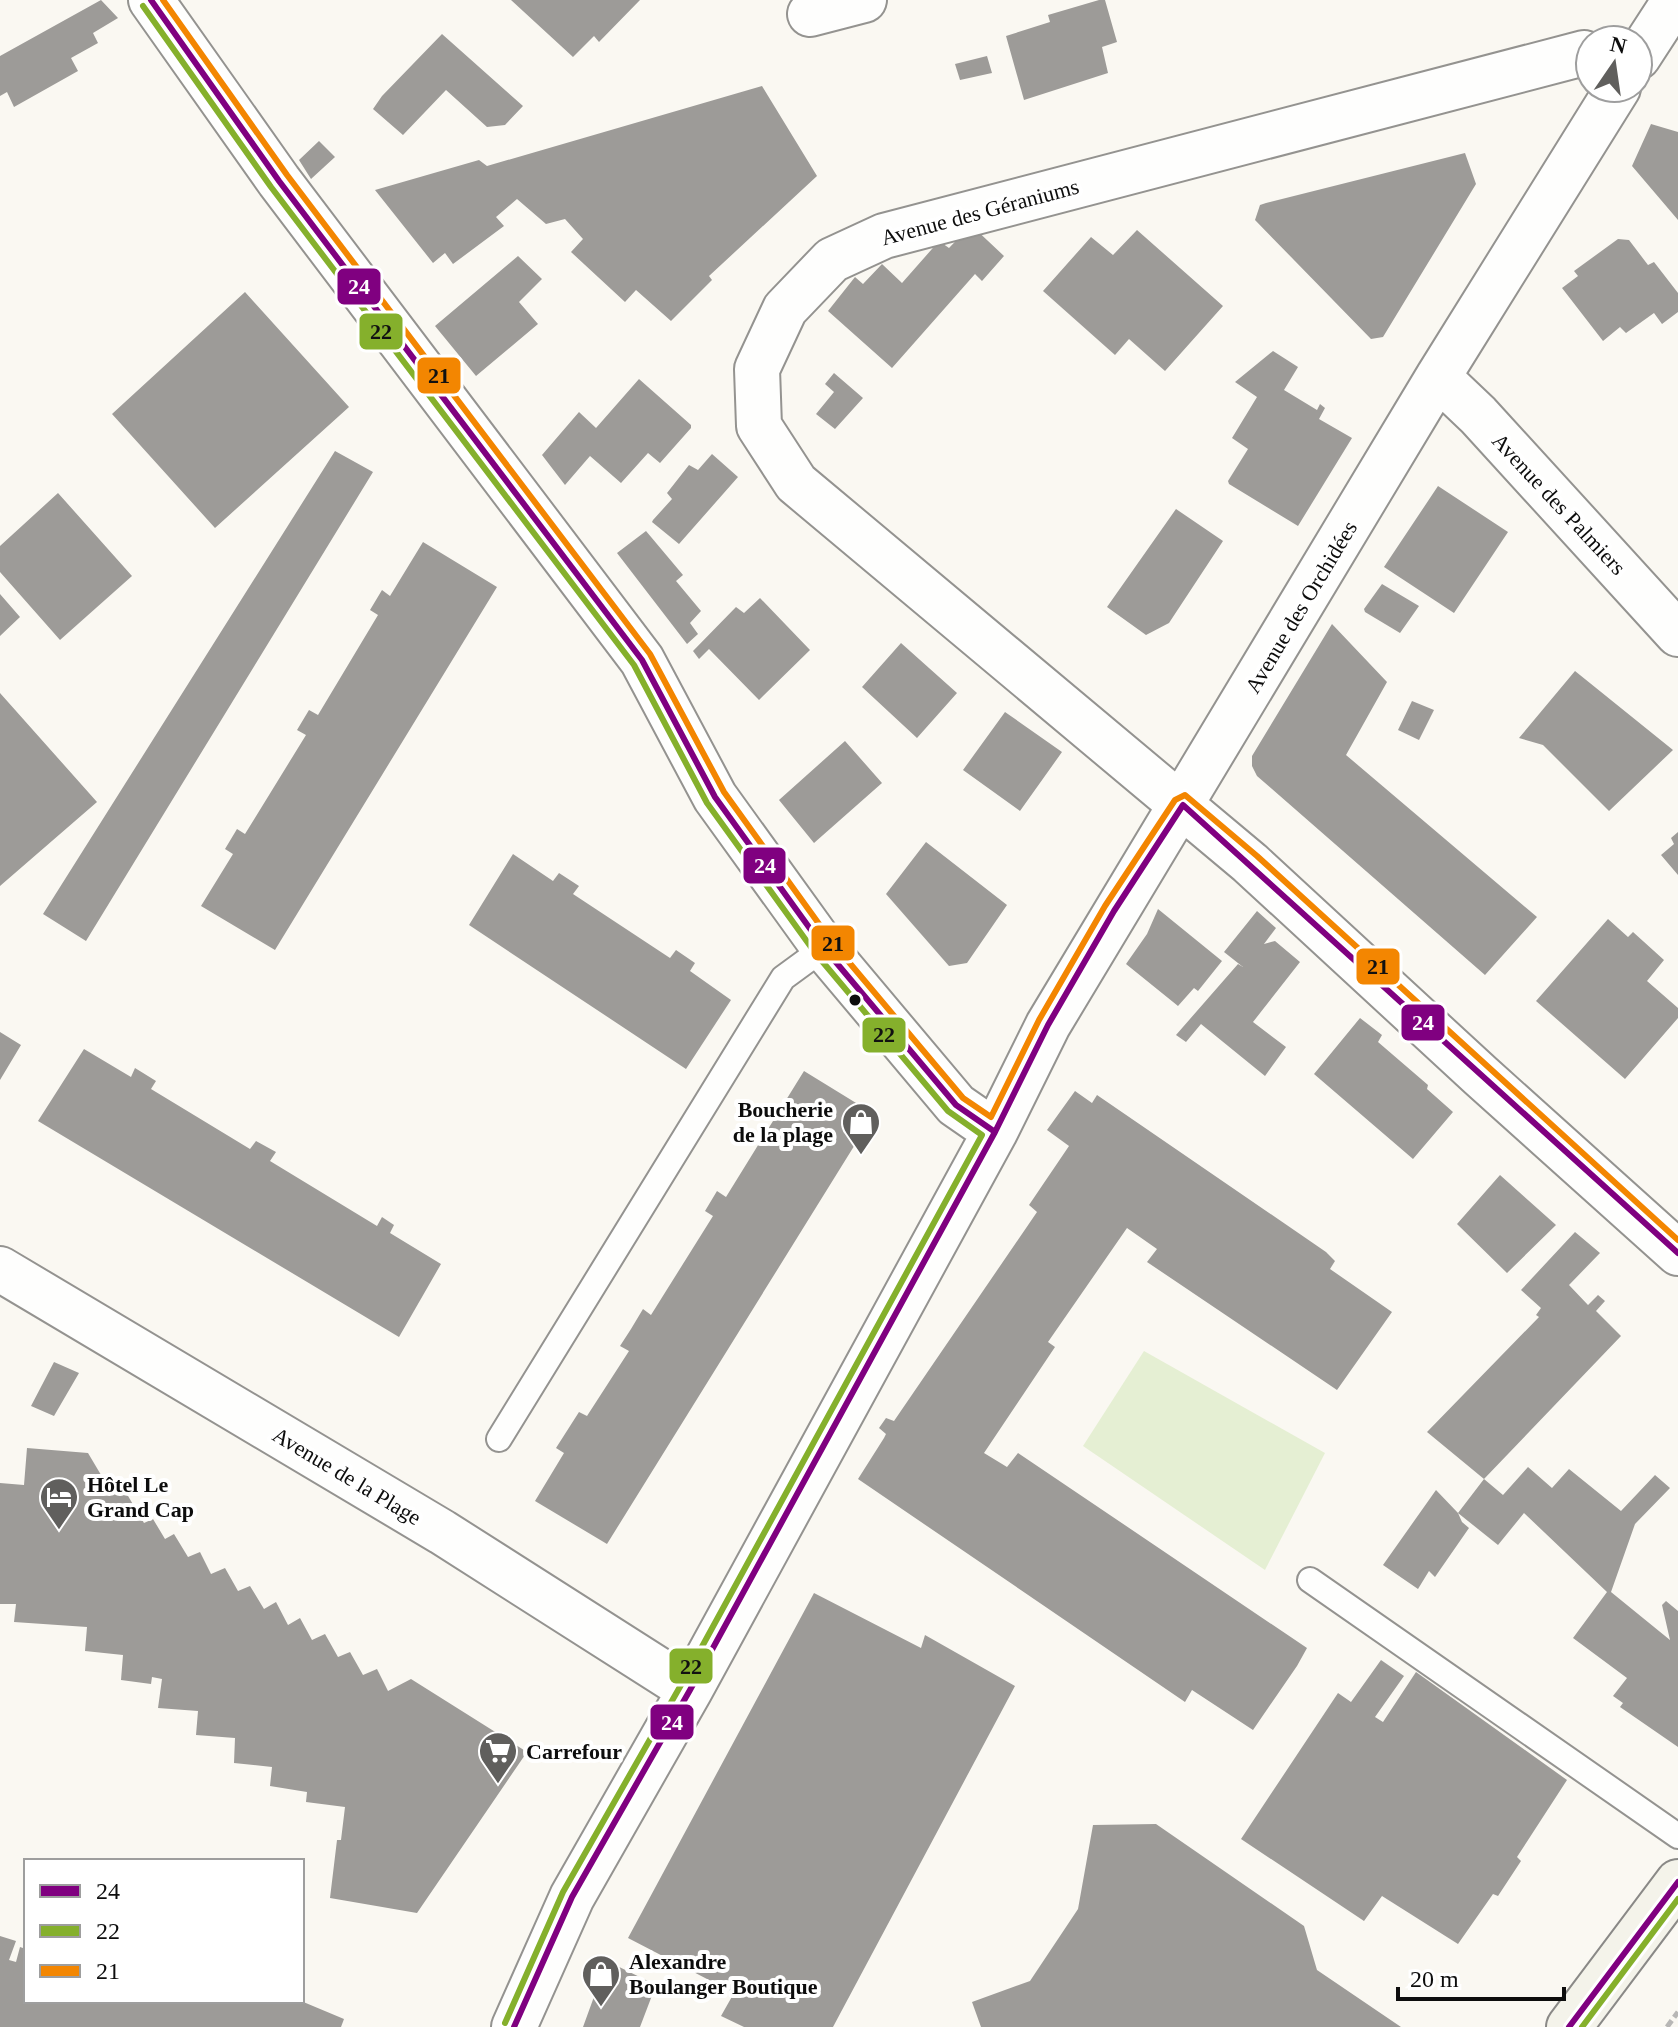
<svg xmlns="http://www.w3.org/2000/svg" width="1678" height="2027" font-family="Georgia,serif">
  <style>
    .green { fill: #e5efd3 }
    .building { fill: #9d9b98 }
    .lines { fill: none; stroke-linecap: round; stroke-linejoin: round }
    .service-casing { stroke: #949390; stroke-width: 28 }
    .minor-casing { stroke: #949390; stroke-width: 48 }
    .secondary-casing { stroke: #8a8987; stroke-width: 48 }
    .path { stroke: #b8b7b6; stroke-width: 5; stroke-dasharray: 8 4; stroke-linecap: butt }
    .service { stroke: #fefefd; stroke-width: 24 }
    .minor { stroke: #fefefd; stroke-width: 44 }
    .secondary { stroke: #f4f3ea; stroke-width: 44 }
    .bus-1-casing { stroke: #fff; stroke-width: 12 }
    .bus-2-casing { stroke: #fff; stroke-width: 12 }
    .bus-3-casing { stroke: #fff; stroke-width: 12 }
    .bus-1 { stroke: #800080; stroke-width: 6 }
    .bus-2 { stroke: #85b02c; stroke-width: 6 }
    .bus-3 { stroke: #f38601; stroke-width: 6 }
    .bus-dot { fill: #0d0d0d; stroke: #fff; stroke-width: 3 }
    .labels { text-anchor: middle; dominant-baseline: central; stroke-width: 8; stroke-linejoin: round; paint-order: stroke }
    .street-label { font-size: 22px; fill: #0d0d0d; stroke: #fff }
    .poi-label { font-size: 22px; font-weight: bold; fill: #0d0d0d; stroke: #fff; text-anchor: start }
    .line-badge { stroke: #fff; stroke-width: 3 }
    .badge-label { font-size: 22px; text-anchor: middle; font-weight: bold; fill: #fff }
    .pale-badge-label { font-size: 22px; text-anchor: middle; font-weight: bold; fill: #111 }
  </style>
  <rect width="100%" height="100%" fill="#faf8f2"/>
  <path class="green" d="M1144,1351l181,102 -60,117 -182,-124z"/>
  <path class="building" d="M101,0l17,18 -25,15 5,10 -27,15 7,13 -64,36 -7,-15 -7,4v-40z
    M511,0h129l-41,42 -5,-6 -21,21z
    M1099,0h6l12,42 -15,5 6,26 -84,27 -18,-64 44,-14 -2,-7z
    M442,34l81,72 -18,19 -18,2 -41,-37 -43,45 -30,-26 9,-13z
    M987,56l5,17 -32,7 -5,-16z
    M762,86l55,90 -108,100 3,4 -41,41 -35,-31 -11,12 -54,-50 12,-13 -18,-20 -19,5 -29,-25 -21,18 8,9 -51,38 -8,-11 -12,10 -58,-73 104,-30 8,6z
    M1651,124l27,8v88l-46,-54z
    M319,141l16,16 -24,22 -12,-19z
    M1465,153l11,31 -93,153 -12,2 -116,-119 5,-15 6,-2z
    M971,225l33,31 -22,25 -7,-7 -83,94 -64,-57 27,-34 8,7 19,-20 20,19 37,-42 10,7z
    M1137,230l86,76 -58,65 -36,-32 -14,16 -72,-64 48,-54 22,18z
    M1618,239l11,1 19,25 6,-3 24,31v19l-16,12 -8,-11 -28,20 -6,-6 -17,14 -41,-53 16,-12 -4,-5z
    M518,256l24,23 -23,23 19,22 -62,52 -41,-50z
    M245,292l104,115 -134,121 -103,-114z
    M1273,351l25,16 -14,23 33,20 3,-6 5,4 -6,11 33,19 -54,88 -69,-42 -1,-3 20,-32 -16,-11 25,-41 -22,-15z
    M834,373l29,25 -28,31 -19,-15 18,-22 -9,-8z
    M639,379l52,46v3l-31,35 -12,-10 -27,30 -31,-27 -25,29 -23,-30 37,-43 17,16z
    M335,451l38,21 -287,469 -43,-27z
    M712,454l26,23 -59,67 -27,-22 1,-2 19,-21 -5,-6 22,-28 9,5z
    M1438,486l70,46 -54,81 -70,-46z
    M58,493l74,83 -72,64 -60,-68v-26z
    M1176,509l47,32 -54,82 -23,12 -39,-28z
    M646,531l37,44 -7,6 25,30 -11,12 8,11 -11,10 -70,-91z
    M423,542l74,45 -222,363 -74,-44 32,-52 -8,-5 12,-20 8,5 61,-99 -9,-5 12,-20 9,5 60,-100 -8,-5 12,-20 8,6z
    M1382,584l37,22 -19,27 -35,-21 -1,-3z
    M0,594l20,23 -20,19z
    M760,598l50,52 -51,50 -50,-51 -10,10 -6,-8 43,-44 8,6z
    M1332,624l55,58 -41,73 191,162 -52,58 -228,-199 -5,-10v-10z
    M901,643l56,50 -40,45 -55,-51z
    M1575,671l98,79 -64,61 -66,-66 -24,-7z
    M0,693l97,109 -97,84z
    M1412,701l22,9 -15,30 -21,-10z
    M1005,712l57,40 -42,59 -57,-41z
    M845,741l37,42 -68,60 -35,-43z
    M1678,832v43l-17,-20 13,-11 -3,-6z
    M926,842l81,63 -40,58 -18,3 -63,-72z
    M513,854l40,27 6,-8 20,13 -6,8 97,64 6,-8 19,13 -5,8 41,29 -45,69 -217,-144z
    M1158,909l64,52 -24,30 -4,-3 -16,18 -52,-42 21,-30z
    M1257,911l19,17 -12,16 11,-3 25,21 -47,60 33,25 -21,29 -64,-52 -15,18 -10,-7 62,-71 5,3 -19,-15z
    M1608,919l20,18 5,-5 31,28 -17,21 31,27v10l-53,61 -89,-78z
    M1360,1018l22,17 -4,7 50,43 -1,4 26,23 -40,47 -99,-85z
    M0,1032l21,13 -21,35z
    M84,1049l47,28 4,-9 21,13 -5,8 99,60 6,-8 20,11 -6,9 107,65 5,-9 12,8 -4,8 51,31 -42,73 -361,-216z
    M804,1071l70,43 -267,430 -72,-43 29,-48 -8,-5 23,-36 8,4 42,-65 -9,-5 11,-17 12,-20 8,6 62,-99 -8,-5 12,-20 9,6z
    M1075,1091l17,12 5,-8 229,157 9,9 -5,8 62,43 -55,78 -190,-128 10,-13 -30,-21 -79,114 7,5 -71,106 23,14 11,-14 289,195 -10,18 -44,64 -61,-40 -7,12 -327,-223 26,-41 2,-4 -7,-6 7,-10 8,3 143,-209 -8,-7 40,-59 -22,-16z
    M1500,1175l56,50 -49,48 -50,-49z
    M1575,1232l25,21 -31,32 19,20 10,-10 7,6 -9,10 25,25 -137,143 -57,-47 112,-115 -3,-2 5,-7 -20,-18z
    M54,1362l25,11 -25,43 -23,-10z
    M27,1448l61,5 19,32 11,-6 26,44 9,-4 12,20 9,-5 14,23 12,-5 11,22 14,-6 13,23 12,-5 14,23 12,-7 12,23 12,-7 12,22 13,-6 13,23 12,-5 13,23 14,-6 11,22 23,-12 116,73 -110,161 -87,-15 7,-58h4l4,-33 -39,-5 1,-10 -37,-6 2,-19 -38,-4 1,-25 -39,-3 2,-24 -40,-3 4,-29 -10,-2 -1,7 -30,-4 2,-25 -38,-4 2,-24 -73,-5 2,-18h-16v-121l24,2z
    M1528,1467l24,21 17,-19 52,42 34,-36 15,13 -35,36 -24,68 59,48 -8,-35 4,-4 12,10v136l-58,-40 3,-4 -10,-7 14,-18 -54,-40 34,-46 -83,-79 -26,32 -40,-32 4,9 7,6 -34,49 -6,-6 -11,18 -35,-24 53,-75 22,23 26,-34 19,16z
    M814,1593l107,55 4,-13 90,51 -182,341h-89l-23,-11 13,-23 -106,-55z
    M1381,1660l23,16 -29,41 8,5 33,-50 151,108 -50,77 4,4 -23,35 -5,-2 -35,50 -76,-48 -18,25 -123,-82 97,-146 13,9z
    M1156,1824l148,102 13,44 84,57h-420l-9,-25 58,-21 48,-72 15,-84z
    M0,1936l16,5 -7,19 7,2 4,-15 6,2v52h275l43,18 -3,8h-341z
    M607,1961l49,24 -16,42h-57z"/>
  <g class="lines">
    <defs>
      <path id="service" d="M499,1439l284,-461 41,-30
        M1310,1580l368,256"/>
      <path id="minor" d="M151,0l128,181 363,479 73,137 109,151 132,157 39,27
        M810,14l54,-14
        M1590,55l-6,-2 -700,183 -52,24 -47,49 -28,60 2,57 37,57 454,380 231,213 197,177
        M1638,57l37,-57
        M1438,377l40,38 200,219
        M0,1269l442,263 248,158
        M514,2027l58,-130 118,-207 305,-558 53,-107 390,-648 180,-289"/>
      <path id="secondary" d="M1569,2027l109,-145"/>
    </defs>
    <use href="#service" class="service-casing"/>
    <use href="#minor" class="minor-casing"/>
    <use href="#secondary" class="secondary-casing"/>
    <path class="path" d="M1667,2027l11,-15"/>
    <use href="#service" class="service"/>
    <use href="#minor" class="minor"/>
    <use href="#secondary" class="secondary"/>
    <defs>
      <path id="bus-1" d="M151,0l128,181 363,479 73,137 109,151 132,157 39,27
        M514,2027l58,-130 118,-207 305,-558 53,-107 66,-114 69,-106 495,448
        M1569,2027l109,-145"/>
      <path id="bus-2" d="M143,6l128,181 363,478 73,138 109,151 132,157 34,24 -301,550 -118,207 -58,131
        M1582,2027l96,-128"/>
      <path id="bus-3" d="M163,0l124,175 363,479 74,138 108,150 131,156 28,19 48,-97 66,-114 70,-106 10,-5 72,61 421,384"/>
    </defs>
    <use href="#bus-1" class="bus-1-casing"/>
    <use href="#bus-2" class="bus-2-casing"/>
    <use href="#bus-3" class="bus-3-casing"/>
    <use href="#bus-1" class="bus-1"/>
    <use href="#bus-2" class="bus-2"/>
    <use href="#bus-3" class="bus-3"/>
  </g>
  <defs>
    <symbol id="shop-pin" viewBox="-11 -11 22 30"><path d="M0 17L-7.5 6A9.5 9.5 0 1 1 7.5 6Z" fill="#605f5d" stroke="#fff"/><path d="M-5-2.5h2.3a2.7 3.5 0 0 1 5.4 0H5L5.5 6h-11ZM-1.5-2.5h3a1.5 2.3 0 0 0-3 0Z" fill="#fff"/></symbol>
    <symbol id="hotel-pin" viewBox="-11 -11 22 30"><path d="M0 17L-7.5 6A9.5 9.5 0 1 1 7.5 6Z" fill="#605f5d" stroke="#fff"/><path d="M-6-4.5h1.5V1H6V5H4.5V3h-9V5H-6ZM-4 0a1.8 1.8 0 1 1 3.6 0ZM.5 0V-2.5h3Q6-2.5 6 0Z" fill="#fff"/></symbol>
    <symbol id="supermarket-pin" viewBox="-11 -11 22 30"><path d="M0 17L-7.5 6A9.5 9.5 0 1 1 7.5 6Z" fill="#605f5d" stroke="#fff"/><path d="M-6-5.5h2.5l.6 2H6L4.5 2H-2.5L-4.4-4H-6ZM-1.5 3.2a1.3 1.3 0 1 0 .1 0ZM3 3.2a1.3 1.3 0 1 0 .1 0Z" fill="#fff"/></symbol>
  </defs>
  <g fill-rule="evenodd">
    <use href="#shop-pin" x="839" y="1100" width="44" height="60"/>
    <use href="#hotel-pin" x="37" y="1475" width="44" height="60"/>
    <use href="#supermarket-pin" x="476" y="1729" width="44" height="60"/>
    <use href="#shop-pin" x="579" y="1952" width="44" height="60"/>
  </g>
  <circle class="bus-dot" cx="855" cy="1000" r="7"/>
  <g class="labels">
    <g class="street-label">
      <text transform="translate(980 212) rotate(-15)">Avenue des Géraniums</text>
      <text transform="translate(1559 504) rotate(47)">Avenue des Palmiers</text>
      <text transform="translate(1301 607) rotate(-59)">Avenue des Orchidées</text>
      <text transform="translate(347 1476) rotate(31)">Avenue de la Plage</text>
    </g>
    <g class="poi-label">
      <text x="833" y="1109" text-anchor="end">Boucherie<tspan x="833" dy="25">de la plage</tspan></text>
      <text x="87" y="1484">Hôtel Le<tspan x="87" dy="25">Grand Cap</tspan></text>
      <text x="526" y="1751">Carrefour</text>
      <text x="629" y="1961">Alexandre<tspan x="629" dy="25">Boulanger Boutique</tspan></text>
    </g>
  </g>
  <g class="line-badge">
    <rect x="336" y="267" width="46" height="39" rx="8" fill="#800080"/>
    <rect x="358" y="312" width="46" height="39" rx="8" fill="#85b02c"/>
    <rect x="416" y="356" width="46" height="39" rx="8" fill="#f38601"/>
    <rect x="742" y="846" width="45" height="39" rx="8" fill="#800080"/>
    <rect x="810" y="924" width="46" height="38" rx="8" fill="#f38601"/>
    <rect x="1355" y="947" width="46" height="39" rx="8" fill="#f38601"/>
    <rect x="1400" y="1003" width="46" height="39" rx="8" fill="#800080"/>
    <rect x="861" y="1016" width="46" height="38" rx="8" fill="#85b02c"/>
    <rect x="668" y="1647" width="46" height="38" rx="8" fill="#85b02c"/>
    <rect x="649" y="1703" width="46" height="38" rx="8" fill="#800080"/>
  </g>
  <g class="badge-label">
    <text x="359" y="294">24</text>
    <text x="765" y="873">24</text>
    <text x="1423" y="1030">24</text>
    <text x="672" y="1730">24</text>
  </g>
  <g class="pale-badge-label">
    <text x="381" y="339">22</text>
    <text x="439" y="383">21</text>
    <text x="833" y="951">21</text>
    <text x="1378" y="974">21</text>
    <text x="884" y="1042">22</text>
    <text x="691" y="1674">22</text>
  </g>
  <rect x="24" y="1859" width="280" height="144" fill="#ffffff" stroke="#9e9e9e" stroke-width="2"/>
  <rect x="40" y="1885" width="40" height="12" fill="#800080" stroke="#9e9e9e" stroke-width="2"/>
  <text x="96" y="1899" font-size="24" fill="#0d0d0d">24</text>
  <rect x="40" y="1925" width="40" height="12" fill="#85b02c" stroke="#9e9e9e" stroke-width="2"/>
  <text x="96" y="1939" font-size="24" fill="#0d0d0d">22</text>
  <rect x="40" y="1965" width="40" height="12" fill="#f38601" stroke="#9e9e9e" stroke-width="2"/>
  <text x="96" y="1979" font-size="24" fill="#0d0d0d">21</text>
  <g transform="translate(1614 64) rotate(13)"><circle r="38" fill="#ffffff" stroke="#9e9e9e" stroke-width="2"/>
  <path d="M0-6L14 30L0 20L-14 30Z" fill="#605f5d"/>
  <text y="-12" font-size="22" font-weight="bold" text-anchor="middle" fill="#0d0d0d">N</text>
  </g>
  <path d="M1398 1987v12h166v-12" fill="none" stroke="#0d0d0d" stroke-width="4"/>
  <text x="1410" y="1987" font-size="24" fill="#0d0d0d" stroke="#ffffff" stroke-width="6" paint-order="stroke">20 m</text>
</svg>
